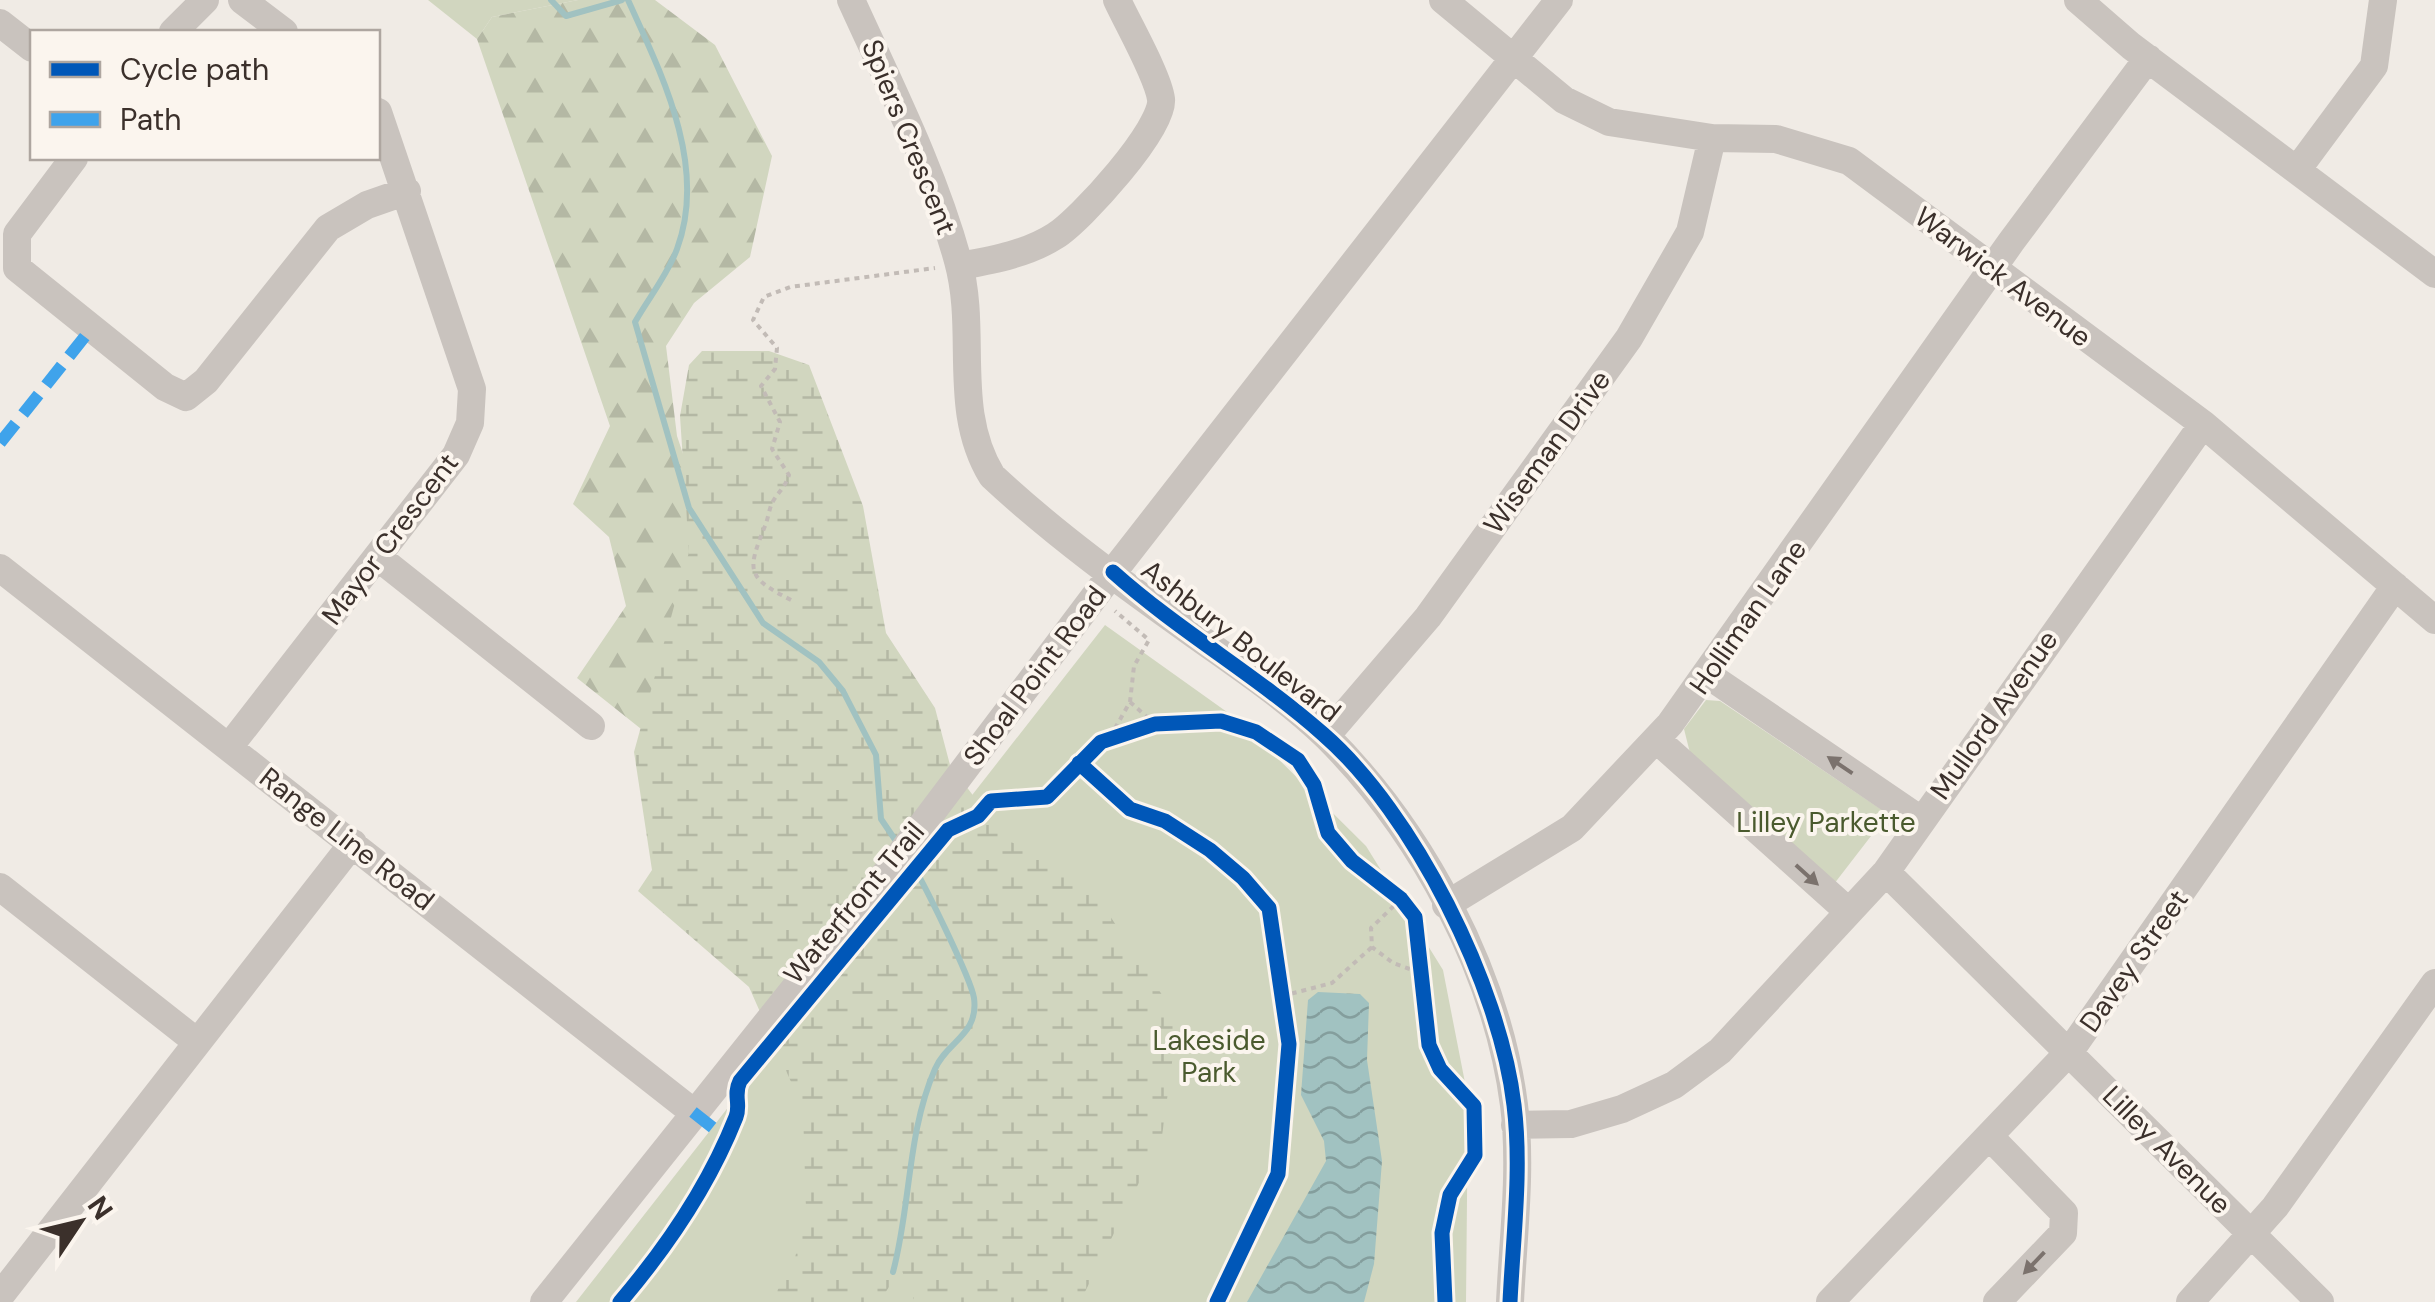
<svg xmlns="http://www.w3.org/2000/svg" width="2435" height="1302" font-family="'DM Sans',sans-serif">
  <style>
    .green { fill: #d1d6bf }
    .forest { fill: url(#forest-firs) }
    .wetland { fill: url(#wetland-marsh) }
    .water { fill: url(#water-waves) }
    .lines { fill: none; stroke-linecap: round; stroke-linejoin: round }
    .stream { stroke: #a1c2c1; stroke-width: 6 }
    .path { stroke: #c2bbb6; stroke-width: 4; stroke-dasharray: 5 5; stroke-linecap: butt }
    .minor { stroke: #c9c3be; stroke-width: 28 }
    .quiet { stroke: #3fa3eb; stroke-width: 12; stroke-dasharray: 25 12; stroke-linecap: butt }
    .cycleway-casing { stroke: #fbf5ee; stroke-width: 21 }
    .cycleway { stroke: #0057b8; stroke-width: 15 }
    .oneway { fill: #7b726d }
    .labels { text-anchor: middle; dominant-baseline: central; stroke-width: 8; stroke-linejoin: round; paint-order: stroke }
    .street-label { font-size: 28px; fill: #3b302b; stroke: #fbf5ee }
    .park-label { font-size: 28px; fill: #4a5a2e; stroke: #fbf5ee }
  </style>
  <defs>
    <pattern id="forest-firs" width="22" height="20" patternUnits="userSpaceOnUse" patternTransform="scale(2.5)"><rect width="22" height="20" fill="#d1d6bf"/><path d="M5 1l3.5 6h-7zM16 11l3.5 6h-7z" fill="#b4b8a4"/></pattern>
    <pattern id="wetland-marsh" width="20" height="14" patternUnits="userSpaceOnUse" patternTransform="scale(2.5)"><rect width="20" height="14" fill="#d1d6bf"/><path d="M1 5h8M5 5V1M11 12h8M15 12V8" fill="none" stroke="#b4b8a4"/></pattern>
    <pattern id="water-waves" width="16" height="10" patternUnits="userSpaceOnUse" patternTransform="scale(2.5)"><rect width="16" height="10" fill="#a1c2c1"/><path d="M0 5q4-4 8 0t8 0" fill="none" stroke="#849e9d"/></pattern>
  </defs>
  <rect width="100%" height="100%" fill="#f0ebe5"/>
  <path class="green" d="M428,0h150l-86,17 -15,22z
    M1105,625l136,97 125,124 77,124 25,128 -2,204h-890z
    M1706,700l14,1 168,113 -54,70 -144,-131 -6,-24z"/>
  <path class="forest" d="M578,0h77l60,45 57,111 -22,101 -56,46 -28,43 11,90 74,220 -42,127 -132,-105 49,-72 -17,-69 -36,-33 37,-78 -133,-387 15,-22z"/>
  <path class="wetland" d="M702,351h67l40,14 54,141 23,127 49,75 15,57 56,74 56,30 44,41 72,109 -16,117 -82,166h-165l-14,-33 -22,33h-108l24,-44 11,-48 -3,-101 -54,-122 -111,-96 14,-21 -18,-118 55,-200 -9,-136 9,-51z"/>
  <path class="water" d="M1318,992l42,2 9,9 -2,57 15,101 -8,103 -10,38h-117l79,-141 -2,-20 -23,-46 7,-95z"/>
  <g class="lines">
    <path class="stream" d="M551,0l15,16 56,-16
      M628,0c34,75 80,166 49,249 -9,25 -29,50 -42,73l54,186 74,115 56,39 24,29 33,64 5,64 17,25
      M893,1272c18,-67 14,-139 42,-203 12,-28 44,-34 39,-71 -3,-19 -53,-122 -66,-140"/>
    <path class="path" d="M791,600c-45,-23 -44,-29 -26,-74 3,-7 4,-16 7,-23 6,-11 13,-15 17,-28l-17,-26 8,-27 -19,-36 14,-17 2,-21 -24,-28 11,-23 26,-10 145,-19
      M1130,702l25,22
      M1110,737l20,-35 4,-36 15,-26 -34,-29
      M1079,763l51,46 35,12 45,29 33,28 26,30 20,136 -11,130 -61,128
      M1401,899l-30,29 1,19 21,16 28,10
      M1282,996l50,-13 40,-36"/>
    <path class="minor" d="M242,0l42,32
      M851,0c39,86 82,170 107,261 20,72 -7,148 34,215 62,58 134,110 203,159 45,32 93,64 132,102 95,95 170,235 187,368 8,63 -1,133 -4,197
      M1443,0l121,100 45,22 103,16 64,1 73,22 354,263 232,196
      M2078,0l53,46 304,228
      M0,23l32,25
      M173,32l32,-32
      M74,158l-57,76v34l148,119 21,10 20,-16 122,-153 39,-23 40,-14
      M2297,170l77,-104 9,-66
      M960,266c32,-6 67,-12 95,-30 25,-15 110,-109 106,-137 -3,-23 -33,-75 -44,-99
      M379,558l212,168
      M0,568l693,544
      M1708,675l213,145
      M1326,736l102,-119 201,-279 61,-106 22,-94
      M1657,740l192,172
      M229,747l227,-292 14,-32 2,-34 -94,-277
      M1886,872l434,430
      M0,887l197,155
      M1446,905l126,-77 98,-104 341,-482 137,-184
      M1515,1125l56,-1 51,-15 52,-24 46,-34 166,-179 317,-448
      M1990,1137l74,76 -1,20 -66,69
      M0,1296l353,-453
      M544,1302l330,-413 239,-317 446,-572
      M1830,1302l240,-251 325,-465
      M2190,1302l85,-95 160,-224"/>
    <path class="quiet" d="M0,443l90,-113
      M693,1112l33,26"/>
    <defs>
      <path id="cycleway" d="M1113,572c66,59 143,103 210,162 91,79 177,252 191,371 8,64 -1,133 -4,197
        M1079,763l51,46 35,12 45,29 33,28 26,30 20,136 -11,130 -61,128
        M620,1302c47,-55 89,-117 116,-185 5,-13 -3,-22 4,-36l208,-251 30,-14 13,-15 56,-4 54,-55 54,-18 66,-3 35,11 42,28 16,25 14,48 24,28 49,38 14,18 14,128 11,24 34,37 1,49 -25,40 -8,38 3,69"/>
    </defs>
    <use href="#cycleway" class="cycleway-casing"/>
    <use href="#cycleway" class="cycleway"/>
  </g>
  <defs><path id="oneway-solid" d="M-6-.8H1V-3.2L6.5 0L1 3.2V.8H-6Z" transform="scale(2.5)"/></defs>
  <g class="oneway">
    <use href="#oneway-solid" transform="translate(1840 765) rotate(-146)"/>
    <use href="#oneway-solid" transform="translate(1807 875) rotate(42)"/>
    <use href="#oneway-solid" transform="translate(2034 1263) rotate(134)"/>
  </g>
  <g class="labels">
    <g class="street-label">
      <text transform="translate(909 137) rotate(68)">Spiers Crescent</text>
      <text transform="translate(2003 277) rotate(37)">Warwick Avenue</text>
      <text transform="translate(1547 452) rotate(-54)">Wiseman Drive</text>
      <text transform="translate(390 539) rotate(-53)">Mayor Crescent</text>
      <text transform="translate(1748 617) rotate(-55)">Holliman Lane</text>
      <text transform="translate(1241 641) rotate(38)">Ashbury Boulevard</text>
      <text transform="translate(1035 676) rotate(-53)">Shoal Point Road</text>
      <text transform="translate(1994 715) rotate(-55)">Mullord Avenue</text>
      <text transform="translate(347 839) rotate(38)">Range Line Road</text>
      <text transform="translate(854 903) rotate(-50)">Waterfront Trail</text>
      <text transform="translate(2134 961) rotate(-55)">Davey Street</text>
      <text transform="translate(2167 1150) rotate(45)">Lilley Avenue</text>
    </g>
    <g class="park-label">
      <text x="1826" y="822">Lilley Parkette</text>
      <text x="1209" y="1040">Lakeside<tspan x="1209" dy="32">Park</tspan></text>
    </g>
  </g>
  <rect x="30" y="30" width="350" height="130" fill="#fbf5ee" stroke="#aea6a0" stroke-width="2.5"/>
  <rect x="50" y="62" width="50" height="15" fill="#0057b8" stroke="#aea6a0" stroke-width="2.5"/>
  <text x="120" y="80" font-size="30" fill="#3b302b">Cycle path</text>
  <rect x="50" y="112" width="50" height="15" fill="#3fa3eb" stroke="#aea6a0" stroke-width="2.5"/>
  <text x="120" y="130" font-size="30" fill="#3b302b">Path</text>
  <g transform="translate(80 1222) rotate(55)" stroke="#fbf5ee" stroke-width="8" paint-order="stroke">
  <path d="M0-8L18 38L0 25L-18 38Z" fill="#3b302b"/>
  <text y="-15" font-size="28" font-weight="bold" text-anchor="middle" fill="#3b302b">N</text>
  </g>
</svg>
